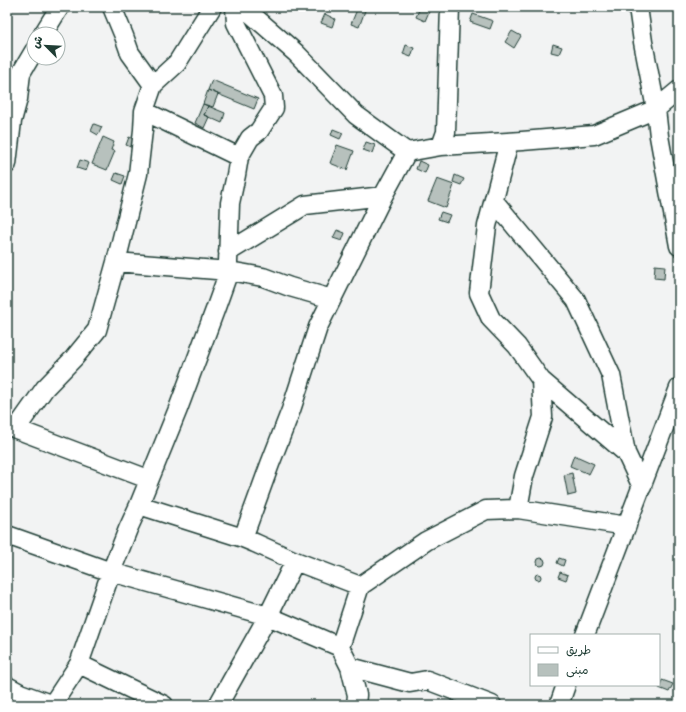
<svg xmlns="http://www.w3.org/2000/svg" width="686" height="712" font-family="'Shantell Sans','Playpen Sans Arabic',sans-serif">
  <style>
    .building { fill: #b7c1bd; stroke: #1f3d34 }
    .lines { fill: none; stroke-linecap: round; stroke-linejoin: round }
    .street-casing { stroke: #1f3d34; stroke-width: 21 }
    .street { stroke: #fff; stroke-width: 18 }
  </style>
  <rect width="100%" height="100%" fill="#f2f3f3"/>
  <filter id="ink" filterUnits="userSpaceOnUse"><feTurbulence type="fractalNoise" baseFrequency=".025" numOctaves="2"/><feDisplacementMap in="SourceGraphic" scale="8" xChannelSelector="R" yChannelSelector="G"/><feConvolveMatrix kernelMatrix="1 2 1 2 8 2 1 2 1" color-interpolation-filters="sRGB"/></filter>
  <g filter="url(#ink)">
    <path class="building" d="M358,7h6l2,1 -7,19 -8,-3z
      M412,7h19l-6,14 -9,-4 3,-7z
      M325,14l10,5 -3,8 -11,-4z
      M473,14l20,7 -3,8 -20,-7z
      M512,31l9,5 -7,12 -9,-6z
      M553,44l9,3 -3,7 -8,-2z
      M406,45l8,3 -3,9 -8,-3z
      M212,80l46,19 -4,10 -46,-19z
      M208,90l10,4 -5,13 -10,-3z
      M203,104l5,2 -4,9 5,2 -5,11 -9,-5z
      M208,106l17,7 -3,10 -18,-8z
      M94,124l8,3 -4,8 -7,-4z
      M333,129l10,4 -3,6 -9,-4z
      M103,137l11,5 -3,8 4,1 -8,19 -15,-6z
      M129,137l9,4 -3,8 -9,-4z
      M366,142l9,3 -3,8 -9,-3z
      M337,145l17,6 -7,19 -17,-7z
      M80,160l9,3 -3,8 -9,-3z
      M419,161l9,4 -3,8 -9,-4z
      M116,173l9,3 -3,8 -9,-4z
      M455,175l9,4 -3,6 -8,-3z
      M437,179l17,6 -8,23 -18,-7z
      M441,212l9,3 -3,7 -9,-3z
      M337,230l8,3 -3,8 -9,-3z
      M655,265l10,1 -1,13 -10,-1z
      M574,455l20,9 -5,10 -19,-8z
      M572,473l4,21 -8,2 -4,-21z
      M559,558l6,2 -2,6 -6,-3z
      M537 562a4 4 0 1 1 8 0a4 4 0 1 1-8 0Z
      M560,572l8,3 -2,5 -8,-3z
      M535 577a3 3 0 1 1 6 0a3 3 0 1 1-6 0Z
      M662,680l11,4 -4,8 -10,-4z"/>
    <g class="lines">
      <defs>
        <path id="street" d="M112,7l12,29 6,17 23,32
          M243,7l53,46 60,62 51,37
          M638,7l5,35 13,67 3,27 20,110
          M43,34l13,-21 4,-6
          M144,111l95,46
          M509,142l-22,84 -8,67 12,26 26,27 24,34 2,37 -19,59 -6,33
          M441,146l5,-14 4,-125
          M7,164l5,-43 6,-22 3,-26 13,-22
          M494,201l82,99 35,75 15,78
          M228,252l77,-47 78,-9
          M116,262l113,9 34,6 27,10 42,12
          M541,380l85,73 16,34
          M7,424l9,5 132,50
          M16,429l29,-41 29,-30 23,-28 19,-68 22,-88 5,-44 1,-19 9,-26 24,-22 35,-56
          M139,505l104,33 12,5 40,18 65,25
          M7,535l104,37 157,44 72,31
          M243,538l27,-74 21,-54 27,-83 65,-131 24,-44 34,-6 81,-5 72,-6 62,-26 23,-19
          M585,635l94,-247
          M79,664l85,41
          M350,667l60,16 17,-3 65,25
          M7,686l13,7 33,12
          M52,705l27,-41 32,-92 17,-43 11,-24 39,-96 37,-99 14,-39 -1,-8 2,-60 6,-28 3,-18 11,-19 9,-7 15,-23 -1,-12 -37,-73 -1,-16
          M218,705l50,-89 27,-55
          M356,705l1,-10 -7,-28 -10,-20 20,-61 66,-45 60,-31 32,-1 109,17
          M559,705l7,-20"/>
      </defs>
      <use href="#street" class="street-casing"/>
      <use href="#street" class="street"/>
    </g>
  </g>
  <rect width="686" height="712" fill="none" stroke="#fff" stroke-width="24"/>
  <rect x="12" y="12" width="662" height="688" fill="none" stroke="#1f3d34" stroke-width="1.5" filter="url(#ink)"/>
  <rect x="530" y="634" width="130" height="52" fill="#ffffff" stroke="#a5b1ae"/>
  <rect x="538" y="647" width="20" height="6" fill="#ffffff" stroke="#a5b1ae"/>
  <text x="566" y="654" font-size="12" fill="#1f3d34">طريق</text>
  <rect x="538" y="664" width="20" height="12" fill="#b7c1bd" stroke="#a5b1ae"/>
  <text x="566" y="674" font-size="12" fill="#1f3d34">مبنى</text>
  <g transform="translate(46 46) rotate(294)"><circle r="19" fill="#ffffff" stroke="#a5b1ae"/>
  <path d="M0-3L7 15L0 10L-7 15Z" fill="#1f3d34"/>
  <text y="-6" font-size="11" font-weight="bold" text-anchor="middle" fill="#1f3d34">ش</text>
  </g>
</svg>
